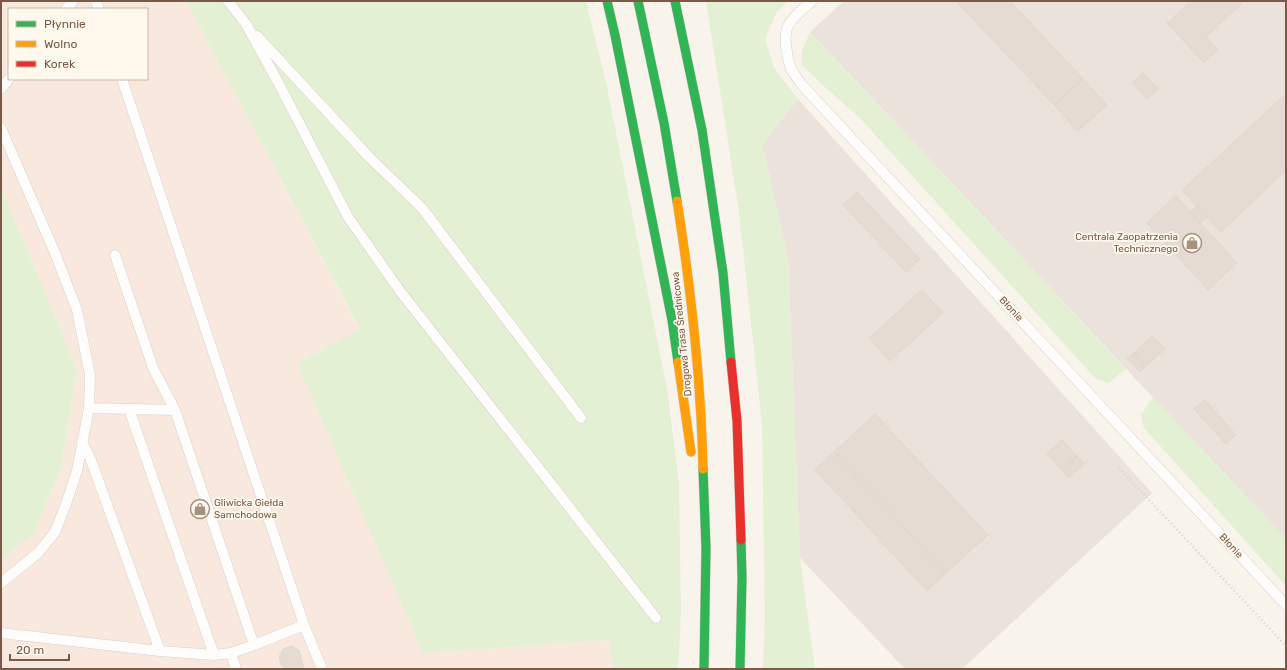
<svg xmlns="http://www.w3.org/2000/svg" width="1287" height="670" font-family="Rubik,sans-serif">
  <style>
    .commercial { fill: #f9e8de; fill-rule: evenodd }
    .industrial { fill: #ebe3db }
    .green { fill: #e4f0d4 }
    .building { fill: #e5dbd2; stroke: #e1d6cc }
    .lines { fill: none; stroke-linecap: round; stroke-linejoin: round }
    .lane-casing { stroke: #d7d0c9; stroke-width: 11 }
    .fast-casing { stroke: #dad0c8; stroke-width: 10 }
    .slow-casing { stroke: #dad0c8; stroke-width: 10 }
    .jam-casing { stroke: #dad0c8; stroke-width: 10 }
    .path { stroke: #dbd2cc; stroke-width: 2.5; stroke-dasharray: 1 3; stroke-linecap: butt }
    .lane { stroke: #fefdfc; stroke-width: 10 }
    .fast { stroke: #30b455; stroke-width: 9 }
    .slow { stroke: #ff9f0a; stroke-width: 9 }
    .jam { stroke: #e5322d; stroke-width: 9 }
    .labels { text-anchor: middle; dominant-baseline: central; stroke-width: 3.5; stroke-linejoin: round; paint-order: stroke }
    .poi-label { font-size: 10px; fill: #7a5a47; stroke: #fff8ed; text-anchor: end }
    .street-label { font-size: 10px; fill: #7a5a47; stroke: #fff8ed }
  </style>
  <rect width="100%" height="100%" fill="#f8f3eb"/>
  <path class="commercial" d="M1,1h185l174,329 -62,33 125,290 186,-13 4,29h-612v-109l32,-26 27,-61 17,-104 -76,-182zM9,9h138v70h-138z"/>
  <path class="industrial" d="M844,1h442v538l-476,-507z
    M798,99l354,394 -190,176h-57l-105,-111 -12,-298 -26,-115z"/>
  <path class="green" d="M186,1h400l21,86 60,301 12,96 2,130 -3,55h-65l-4,-29 -186,13 -126,-290 63,-34z
    M706,1h82l-11,10 -12,28 9,29 24,31 -36,46 26,115 12,298 15,111h-52l2,-53 -3,-192 -23,-212z
    M810,32l316,337 -18,14 -13,-5 -236,-261 -32,-28 -26,-25 1,-13z
    M1,187l76,182 -17,103 -27,62 -32,26z
    M1153,397l133,142v47l-142,-158 -3,-13z"/>
  <path class="building" d="M956,1h54l73,78 -29,26z
    M1191,1h53l-38,36 12,13 -14,13 -37,-40z
    M1143,73l15,16 -11,10 -15,-16z
    M1083,79l24,26 -29,26 -24,-26z
    M1286,94v76l-65,62 -39,-42z
    M857,192l63,67 -14,13 -63,-67z
    M1176,196l61,67 -29,27 -61,-67z
    M1197,206l10,11 -7,6 -10,-11z
    M922,290l21,23 -53,48 -21,-23z
    M1152,336l13,13 -19,17 -12,-13z
    M1134,353l12,13 -6,6 -13,-14z
    M1205,400l31,35 -10,9 -32,-35z
    M875,414l113,121 -42,38 -112,-121z
    M1062,440l15,16 -15,14 -15,-16z
    M834,452l112,121 -19,18 -112,-121z
    M1077,456l7,8 -15,14 -7,-8z
    M291,646l8,4 5,19h-19l-1,-3 -3,-1 -2,-8 4,-8z"/>
  <g class="lines">
    <defs>
      <path id="lane" d="M96,1l3,8
        M228,1l18,23 33,60 69,133 52,74 256,327
        M812,1c-8,7 -19,15 -24,25 -5,10 -1,32 3,43 3,5 7,10 10,15l485,521
        M66,9l7,-8
        M257,36l113,122 52,50 159,210
        M122,79l182,546 18,44
        M1,89l8,-10
        M1,128l54,125 22,57 13,65 -1,33 -12,63 -11,33 -11,28 -17,21 -37,30
        M115,255l38,113 22,42 79,235
        M89,408l86,2
        M129,409l85,246
        M82,442l9,18 69,191
        M1,633l159,18 54,4 17,-2 23,-8 50,-20
        M231,653l5,16"/>
      <path id="fast" d="M607,1l8,34 57,285 6,42
        M638,1l26,122 13,78
        M675,1l27,129 21,143 8,89
        M703,469l3,79 -2,121
        M740,669l2,-91 -1,-38"/>
      <path id="slow" d="M677,201c14,88 24,178 26,268
        M678,362l13,90"/>
      <path id="jam" d="M731,362l6,59 4,119"/>
    </defs>
    <use href="#lane" class="lane-casing"/>
    <use href="#fast" class="fast-casing"/>
    <use href="#slow" class="slow-casing"/>
    <use href="#jam" class="jam-casing"/>
    <path class="path" d="M1119,468l167,178"/>
    <use href="#lane" class="lane"/>
    <use href="#fast" class="fast"/>
    <use href="#slow" class="slow"/>
    <use href="#jam" class="jam"/>
  </g>
  <defs>
    <symbol id="shop-ring" viewBox="-11 -11 22 22"><circle r="9.5" fill="#fff8ed" stroke="#a69080" stroke-width="1.5"/><path d="M-5-2.5h2.3a2.7 3.5 0 0 1 5.4 0H5L5.5 6h-11ZM-1.5-2.5h3a1.5 2.3 0 0 0-3 0Z" fill="#a69080"/></symbol>
  </defs>
  <g fill-rule="evenodd">
    <use href="#shop-ring" x="1181" y="232" width="22" height="22"/>
    <use href="#shop-ring" x="189" y="498" width="22" height="22"/>
  </g>
  <g class="labels">
    <g class="poi-label">
      <text x="1178" y="237">Centrala Zaopatrzenia<tspan x="1178" dy="12">Technicznego</tspan></text>
      <text x="214" y="503" text-anchor="start">Gliwicka Giełda<tspan x="214" dy="12">Samchodowa</tspan></text>
    </g>
    <g class="street-label">
      <text transform="translate(1011 309) rotate(47)">Błonie</text>
      <text transform="translate(682 334) rotate(-96)">Drogowa Trasa Średnicowa</text>
      <text transform="translate(1231 546) rotate(47)">Błonie</text>
    </g>
  </g>
  <rect width="1287" height="670" fill="none" stroke="#7a5a47" stroke-width="4"/>
  <rect x="8" y="8" width="140" height="72" fill="#fff8ed" stroke="#cab9ab"/>
  <rect x="16" y="21" width="20" height="6" fill="#30b455" stroke="#cab9ab"/>
  <text x="44" y="28" font-size="12" fill="#7a5a47">Płynnie</text>
  <rect x="16" y="41" width="20" height="6" fill="#ff9f0a" stroke="#cab9ab"/>
  <text x="44" y="48" font-size="12" fill="#7a5a47">Wolno</text>
  <rect x="16" y="61" width="20" height="6" fill="#e5322d" stroke="#cab9ab"/>
  <text x="44" y="68" font-size="12" fill="#7a5a47">Korek</text>
  <path d="M10 654v6h59v-6" fill="none" stroke="#7a5a47" stroke-width="2"/>
  <text x="16" y="654" font-size="12" fill="#7a5a47" stroke="#fff8ed" stroke-width="3" paint-order="stroke">20 m</text>
</svg>
